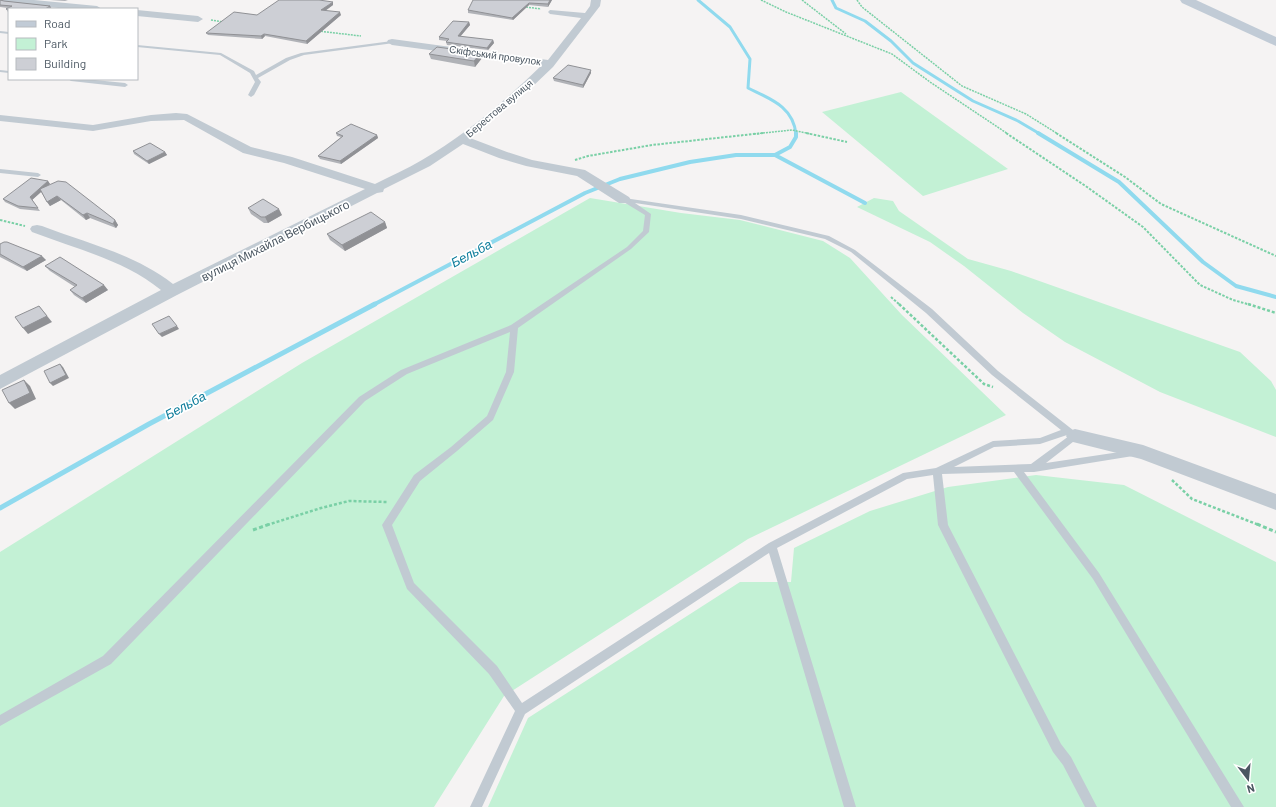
<svg xmlns="http://www.w3.org/2000/svg" width="1276" height="807" font-family="Barlow,sans-serif">
  <style>
    .green { fill: #c3f1d5 }
    .lines { fill: none; stroke-linecap: round; stroke-linejoin: round }
    .stream-far2 { stroke: #90daee; stroke-width: 3 }
    .stream-far1 { stroke: #90daee; stroke-width: 4 }
    .stream { stroke: #90daee; stroke-width: 5 }
    .path-far3 { stroke: #7ad0a6; stroke-width: 1.5; stroke-dasharray: 2 1; stroke-linecap: butt }
    .path-far2 { stroke: #7ad0a6; stroke-width: 2; stroke-dasharray: 2.5 1.5; stroke-linecap: butt }
    .path-far1 { stroke: #7ad0a6; stroke-width: 2.5; stroke-dasharray: 3 2; stroke-linecap: butt }
    .path { stroke: #7ad0a6; stroke-width: 3; stroke-dasharray: 4 2.5; stroke-linecap: butt }
    .lane { fill: #c1cad2; fill-rule: evenodd }
    .street { fill: #c1cad2; fill-rule: evenodd }
    .secondary { fill: #c1cbd6; fill-rule: evenodd }
    .wall { fill: #b0b2b7 }
    .shaded-wall { fill: #909195 }
    .building { fill: #cdcfd5; stroke: #909195 }
    .labels { text-anchor: middle; dominant-baseline: central; stroke-width: 3.5; stroke-linejoin: round; paint-order: stroke }
    .far-street-label { font-size: 10px; fill: #4a5661; stroke: #fff }
    .street-label { font-size: 12px; fill: #4a5661; stroke: #fff }
    .water-label { font-size: 13px; font-style: italic; fill: #0c7c9b; stroke: #fff }
  </style>
  <rect width="100%" height="100%" fill="#f5f3f3"/>
  <path class="green" d="M901,92l107,77 -85,27 -101,-84z
    M590,198l91,15 59,7 83,21 27,17 52,57 104,100 -258,124 -244,157 -70,111h-434v-255l302,-189z
    M874,198l19,3 6,10 69,48 43,12 229,81 31,29 5,9v47l-116,-45 -95,-50 -42,-29 -59,-47 -34,-24 -73,-35z
    M1036,475l88,10 152,77v245h-788l40,-89 212,-136h51l3,-34 76,-37 78,-24z"/>
  <g class="lines">
    <path class="stream-far2" d="M698,0l32,27 20,32 -2,29c22,11 45,18 48,46
      M832,0l4,8 29,13 26,20 22,22 60,38 45,20 22,13"/>
    <path class="stream-far1" d="M1038,133l81,49 84,80 33,24 40,11
      M775,155l90,48
      M373,305l212,-112 35,-14 70,-17 46,-7h39l15,-8 6,-10v-4"/>
    <path class="stream" d="M0,508l149,-84 226,-120"/>
    <path class="path-far3" d="M761,0l25,12 106,42 38,28 78,52
      M802,0l44,34
      M857,0l5,7 100,79 64,28 32,20
      M526,7l15,2
      M211,20l13,2
      M318,31l43,5
      M754,134l38,-4 19,4"/>
    <path class="path-far2" d="M806,133l41,9
      M1006,133l81,54 56,40 57,58 33,15 18,5
      M1056,133l69,44 36,27 115,52
      M575,160l13,-4 64,-11 111,-12
      M0,220l25,6
      M891,297l9,8"/>
    <path class="path-far1" d="M899,304l85,80 9,3
      M1248,304l28,9
      M1172,480l20,19 67,26
      M267,525l54,-17 28,-7 38,1"/>
    <path class="path" d="M1257,524l19,8
      M253,530l17,-6"/>
    <path class="lane" d="M0,31l9,1v2l-9,-1z
      M392,41h2v2l-90,12 -14,5 -32,18 3,4 -7,13 -3,2 -3,-2 7,-13 -5,-9 -30,-18 -83,-8v-2l84,8 33,18 2,4 30,-17 15,-5z
      M0,70l9,1v2l-9,-1z
      M68,79h17l40,4 3,2 -3,2 -54,-6z
      M0,169l38,4 3,2 -3,2 -38,-4z
      M624,198l117,17 88,21 26,14 77,59 66,62 80,63 1,2 -1,2 -32,25 87,-13 3,1 1,2 -1,2 -3,1 -99,16h-10l75,101 145,234h-13l-138,-228 -79,-107 -72,2 6,51 113,219 10,13 26,50h-12l-22,-42 -10,-13 -115,-227 -5,-50 -26,4 -130,69 79,259h-12l-75,-254 -244,161 -43,93h-12l45,-96 -26,-37 -82,-85 -25,-64 32,-50 37,-28 36,-31 19,-44 4,-40 -103,42 -42,27 -254,263 -111,62v-11l103,-59 256,-259 42,-27 110,-45 116,-78 16,-16 2,-16 -23,-14v-2zM635,203l106,16 84,20 26,13 75,61 66,62 69,55 -21,8 -47,3 -57,27 -33,5 -134,70 -247,160 -25,-37 -83,-83 -22,-58 28,-44 37,-30 36,-31 21,-48 4,-44 113,-79 18,-17 2,-18zM1067,435l2,1 -38,28 -77,3 40,-20 46,-3z"/>
    <path class="street" d="M1,0h33l63,6 5,3h-33l-63,-6z
      M591,0h10l-1,6 -47,61 -21,20 -62,51 37,14 25,8 53,10 44,27 2,3 -2,3h-10l-42,-27 -51,-10 -27,-8 -36,-14 -33,22 -46,23 -1,3 -6,1 -200,102 -177,94v-14l161,-85c-37,-30 -85,-41 -129,-58l-2,-3 2,-3 5,-1 5,1c44,17 93,28 131,58l192,-95 -81,-26 -41,-10 -59,-33 -33,1 -58,10 -93,-10v-6l93,10 58,-10 25,-2 11,1 64,33 41,10 83,27c15,-8 32,-15 47,-24 42,-24 85,-61 120,-95l-150,-20 -5,-3 1,-2 4,-1 156,21 33,-42 -31,-4 -2,-2 2,-2 35,3 5,-7z
      M137,10l61,6 5,3 -5,3 -61,-6z
      M1075,429l68,16 133,49v16l-135,-51 -72,-18 -3,-5 3,-5z"/>
    <path class="secondary" d="M1180,0h16l80,37v9l-94,-43z"/>
  </g>
  <path class="wall" d="M0,0l4,1 46,5 2,3h-43v4l-1,-1 -2,-3 2,-1 -8,-1z
    M50,0h18l-3,1z
    M552,0l-4,7 -19,-2 -16,15 -45,-7v-3z
    M333,5l-8,6 16,4 -34,29 -42,-8 -3,3 -54,-4 -2,-2 51,-18z
    M469,22l1,3 -10,12 33,3 1,3 -6,7 -41,-5 -1,-3 1,-1 -8,-1v-3z
    M429,54l53,4 -7,9 -44,-8z
    M591,73l-8,15 -29,-7 -1,-3z
    M336,133l41,2 1,3 -37,26 -21,-5 -2,-3 23,-19 -4,-1z
    M133,151l32,1 2,3 -18,9 -15,-10z
    M48,181l2,3 -2,1 67,35 3,5 -2,3 -26,-10 -4,2 -25,-20 -11,6 -9,-14 -9,8 8,11 -20,-2 -15,-7 -2,-3z
    M248,208l34,7 -14,8h-4l-13,-9z
    M385,222l2,6 -42,23 -15,-11 -3,-6z
    M0,244l46,16 -19,11 -27,-14z
    M45,266l63,24 -22,13 -12,-8 -4,-5 5,-3 -25,-16z"/>
  <path class="shaded-wall" d="M550,0h2l-4,7v-3z
    M333,2v3l-11,8 -1,-3z
    M529,3v2l-16,15 -1,-2z
    M50,6l2,3h-7z
    M340,12l1,3 -34,29 -1,-3z
    M469,22l1,3 -12,14v-3z
    M264,34l1,2 -3,3 -1,-3z
    M493,40l1,3 -6,7 -1,-2z
    M481,53l1,5 -7,9 -1,-6z
    M591,70v3l-8,15v-3z
    M377,135l1,3 -37,26 -1,-3z
    M165,152l2,3 -18,9 -2,-3z
    M48,181l2,3 -18,16 8,11 -10,-14z
    M57,196l4,4 -11,6 -3,-4z
    M279,209l3,6 -14,8 -3,-6z
    M87,213l3,5 -4,2 -3,-5z
    M115,220l3,5 -2,3 -3,-4z
    M385,222l2,6 -42,23 -3,-6z
    M42,256l4,4 -19,11 -4,-4z
    M104,285l4,5 -22,13 -4,-5z
    M39,306l13,16 -24,12 -5,-6z
    M177,326l2,3 -17,8 -3,-3z
    M60,364l3,3 6,11 -16,8 -3,-3z
    M24,380l6,6 6,13 -21,10 -6,-6z"/>
  <path class="building" d="M0,0l4,1 46,5 -5,3h-39l6,-3 -12,-1z
    M279,0h40l14,2 -12,8 19,2 -34,29 -42,-7 -3,2 -55,-3 28,-21 23,3z
    M473,0h77l-2,4 -19,-1 -17,15 -44,-8z
    M453,21l16,1 -11,14 35,4 -6,8 -41,-6 3,-3 -10,-2z
    M437,47l44,6 -7,8 -45,-7z
    M568,65l23,5 -8,15 -30,-7z
    M351,124l26,11 -37,26 -22,-5 25,-20 -7,-3z
    M150,143l15,9 -18,9 -14,-10z
    M31,178l17,3 -18,16 8,11 -20,-2 -15,-7z
    M58,181l8,1 49,38 -2,4 -26,-11 -4,2 -26,-19 -10,6 -7,-13z
    M263,199l16,10 -14,8h-4l-13,-9z
    M371,212l14,10 -43,23 -15,-11z
    M4,242h3l35,14 -19,11 -23,-13v-10z
    M60,257l44,28 -22,13 -12,-8 7,-5 -32,-19z
    M39,306l8,10 -24,12 -8,-11z
    M169,316l8,10 -18,8 -7,-10z
    M60,364l6,11 -16,8 -6,-12z
    M24,380l6,13 -21,10 -7,-13z"/>
  <g class="labels">
    <g class="far-street-label">
      <text transform="translate(495 55) rotate(8)">Скіфський провулок</text>
      <text transform="translate(499 108) rotate(-40)">Берестова вулиця</text>
    </g>
    <g class="street-label">
      <text transform="translate(275 240) rotate(-27)">вулиця Михайла Вербицького</text>
    </g>
    <g class="water-label">
      <text transform="translate(471 253) rotate(-28)">Бельба</text>
      <text transform="translate(185 405) rotate(-28)">Бельба</text>
    </g>
  </g>
  <rect x="8" y="8" width="130" height="72" fill="#ffffff" stroke="#b7bbc0"/>
  <rect x="16" y="21" width="20" height="6" fill="#c1cbd6" stroke="#b7bbc0"/>
  <text x="44" y="28" font-size="12" fill="#4a5661">Road</text>
  <rect x="16" y="38" width="20" height="12" fill="#c3f1d5" stroke="#b7bbc0"/>
  <text x="44" y="48" font-size="12" fill="#4a5661">Park</text>
  <rect x="16" y="58" width="20" height="12" fill="#cdcfd5" stroke="#b7bbc0"/>
  <text x="44" y="68" font-size="12" fill="#4a5661">Building</text>
  <g transform="translate(1248 779) rotate(164)" stroke="#ffffff" stroke-width="3" paint-order="stroke">
  <path d="M0-3L7 15L0 10L-7 15Z" fill="#4a5661"/>
  <text y="-6" font-size="11" font-weight="bold" text-anchor="middle" fill="#4a5661">N</text>
  </g>
</svg>
